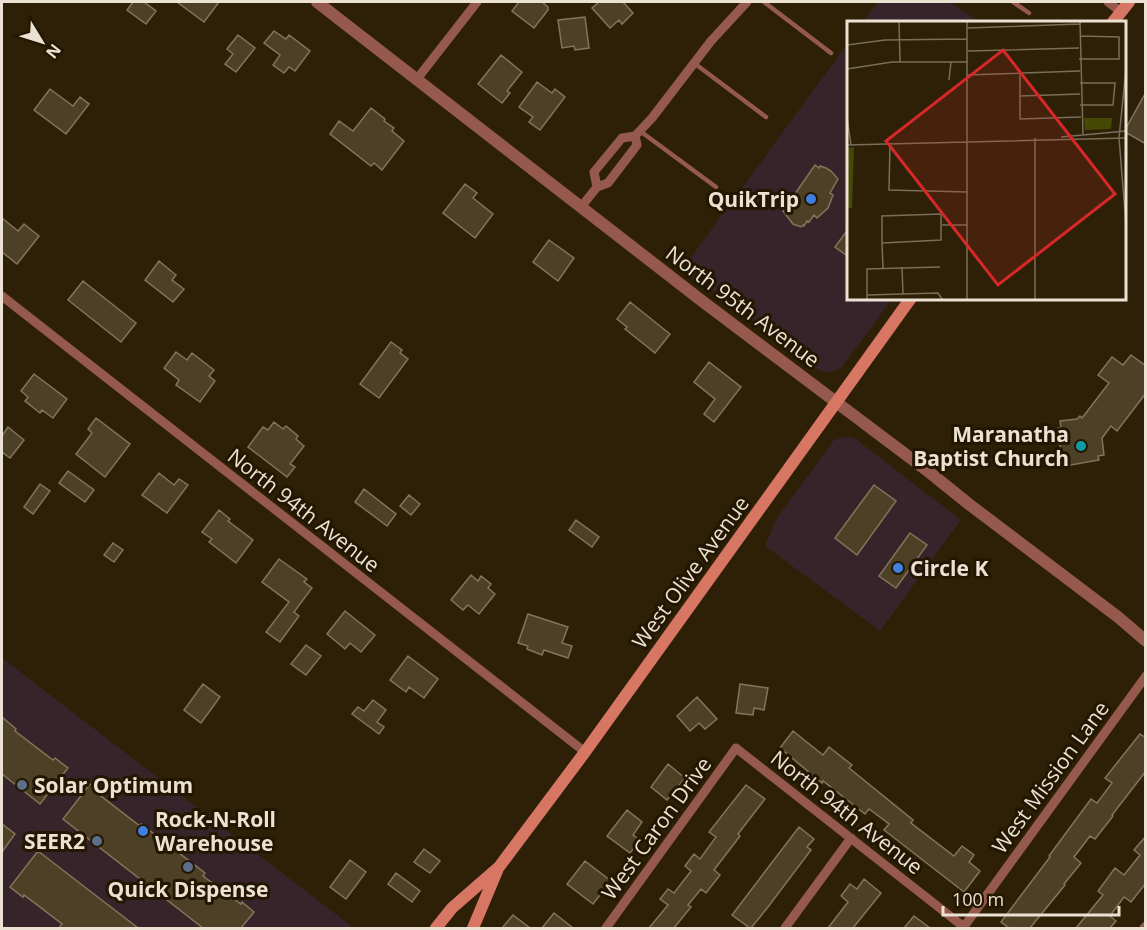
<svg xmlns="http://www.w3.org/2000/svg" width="1147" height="930" font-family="'Open Sans',sans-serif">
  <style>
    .commercial { fill: #36242a }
    .building { fill: #4e4027; stroke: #84745a; stroke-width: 1.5 }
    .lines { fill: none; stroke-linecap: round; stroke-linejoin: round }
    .service { stroke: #95594d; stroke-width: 4.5 }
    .minor { stroke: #95594d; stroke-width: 9 }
    .tertiary { stroke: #95594d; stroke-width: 12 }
    .secondary { stroke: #d77663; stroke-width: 12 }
    .shop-dot { fill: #3f7fe0; stroke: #231701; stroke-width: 2 }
    .culture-dot { fill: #0f9aa8; stroke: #231701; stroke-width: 2 }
    .service-dot { fill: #5c6f8a; stroke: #231701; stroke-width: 2 }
    .labels { text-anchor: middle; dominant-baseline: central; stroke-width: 6; stroke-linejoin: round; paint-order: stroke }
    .poi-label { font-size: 21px; font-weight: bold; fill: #ebe2d4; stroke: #231701; text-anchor: end }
    .street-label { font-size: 21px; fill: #ebe2d4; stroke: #231701 }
    .inset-road { fill: none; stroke: #796e59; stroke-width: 1.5 }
    .view { fill: #d62828; fill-opacity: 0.15; stroke: #d62828; stroke-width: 3 }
    .inset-edge { fill: none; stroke: #ebe2d4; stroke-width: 3 }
  </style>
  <rect width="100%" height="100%" fill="#2d2007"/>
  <path class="commercial" d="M878,2h72l29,20h-116z
    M848,43v255l44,1 -52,70 -13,4 -11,-5 -87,-66 -48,-31z
    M845,437h8l108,83 -81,111 -115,-85 12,-28 57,-78z
    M2,658l352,270h-352z"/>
  <path class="building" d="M133,2h11l12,9 -10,13 -19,-14z
    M177,2h42l-15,20z
    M519,2h23l6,5v3l-14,18 -22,-17z
    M599,2h24l10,11 -11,11 -3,-4 -9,8 -18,-20z
    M585,17l4,31 -14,2 -1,-4 -12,2 -4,-28z
    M274,31l12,8 3,-4 21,16 -15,20 -6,-4 -5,6 -11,-8 7,-10 -16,-12z
    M238,35l17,13 -19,24 -11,-8 8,-10 -6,-5z
    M501,55l21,17 -15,19 3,2 -8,10 -24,-19z
    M537,82l15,11 3,-4 10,8 -25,33 -11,-8 4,-5 -14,-10z
    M50,89l23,17 7,-9 9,7 -23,30 -32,-24z
    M1146,92v52l-21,-12v-2z
    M371,108l14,11 -1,2 10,7 -2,3 12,10 -22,29 -8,-7 -3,3 -41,-32 9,-13 14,10z
    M815,165l4,3 1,-2 6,2 5,3 7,8 -8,14 3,2 -5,13 -11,10 -3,-3 -5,7 -2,-1 -3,5 -1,-1 -2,2 -8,-3 -10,-13z
    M465,184l12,9 -4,5 20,16 -18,24 -32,-25z
    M2,218l16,13 6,-7 15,12 -22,28 -15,-12z
    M849,228v29l-14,-10z
    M549,240l25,18 -16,23 -25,-19z
    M159,261l17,14 -4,5 12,9 -11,13 -28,-22z
    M83,281l53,42 -15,19 -53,-42z
    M630,302l40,32 -15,19 -30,-24 2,-2 -10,-8z
    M391,342l11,8 -2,3 8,6 -29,39 -19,-14z
    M176,352l11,8 5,-7 22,17 -5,6 6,5 -15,21 -24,-17 3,-5 -15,-12z
    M1131,355l15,11v27l-29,38 -6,-5 -9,12 2,17 -6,1 1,4 -39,7 -2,-13h3l-3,-26h3l-1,-7 17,-2 3,-3 2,2 27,-35 -11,-8 14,-18 11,8z
    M709,362l32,25 -27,35 -10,-8 11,-15 -21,-17z
    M34,374l33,25 -14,19 -11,-8 -2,3 -15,-12 3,-4 -7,-6z
    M96,418l34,26 -25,33 -29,-23 16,-21 -4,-4z
    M274,422l9,7 3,-3 12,10 -2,3 8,7 -14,18 5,3 -8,10 -39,-30 15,-20 5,3z
    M8,427l16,13 -14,18 -8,-6v-16z
    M68,471l26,19 -9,12 -26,-19z
    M159,473l15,12 5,-6 9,6 -21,28 -25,-18z
    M40,484l10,7 -17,23 -9,-7z
    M874,485l22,16 -39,54 -22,-17z
    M364,489l32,25 -9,12 -32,-24z
    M409,495l11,9 -9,11 -11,-9z
    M219,510l11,9 -2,2 25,19 -17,23 -27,-21 3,-3 -10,-7z
    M576,520l23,17 -7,10 -23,-17z
    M910,533l17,12 -31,43 -17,-12z
    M113,543l10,7 -9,12 -10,-7z
    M279,559l28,20 -3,3 8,6 -18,24 5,4 -19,26 -14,-10 23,-30 -27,-20z
    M471,575l7,6 3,-5 10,8 -3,4 7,6 -16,20 -11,-9 -5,5 -12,-10z
    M345,611l30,24 -14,17 -11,-9 -5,6 -18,-15z
    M528,614l40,13 -6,16 10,3 -4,12 -24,-8 -2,5 -15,-6 1,-3 -10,-3z
    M306,645l15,11 -15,19 -15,-11z
    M408,656l30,23 -14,19 -15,-11 -3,5 -16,-12z
    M203,684l17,13 -19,26 -17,-13z
    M740,684l28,4 -4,22 -10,-2 -1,7 -17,-2z
    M697,697l20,22 -12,10 -6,-6 -9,8 -13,-15z
    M373,700l13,10 -9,12 7,5 -5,7 -27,-20 6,-7 6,4z
    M2,717l14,12 -1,2 38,29 2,-2 13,10 -28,36 -38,-30z
    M793,731l30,24 6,-8 23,18 -3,3 64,52 -2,3 43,33 8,-10 12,9 -5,7 11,9 -16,21 -80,-62 5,-6 -20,-15 -4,5 -42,-33 -1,2 -42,-35z
    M1140,734l6,4v33l-34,44 1,1 -18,23 -5,-3 -16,21 7,6 -17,21 1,1 -35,43h-21l-8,-6 49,-65 -1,-1 42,-57 6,4 15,-20 -7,-5z
    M668,764l17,14 -18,22 -16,-13z
    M90,784l13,9 -2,3 39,30 1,-2 64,49 -2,3 38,28 1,-2 12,10 -13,16h-38l-140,-109z
    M746,785l19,14 -27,35 2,2 -26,34 6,5 -14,18 -5,-4 -13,16 3,2 -17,21h-25l19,-23 -8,-6 8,-10 6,4 17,-22 -6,-5 9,-12 6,5 16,-22 -7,-5z
    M627,810l15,12 -9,13 7,5 -10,13 -23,-17z
    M2,824l13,10 -13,18z
    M799,827l15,12 -7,8 4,3 -43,57 -17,21h-1l-18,-13z
    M1146,836v47l-15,19 -7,-5 -14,19 6,5 -6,7h-34l27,-33 -5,-4 17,-23 9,7 16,-20 -6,-5z
    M424,849l16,12 -10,12 -16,-11z
    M38,851l100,77h-79l3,-4 -38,-29 -1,2 -13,-10z
    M350,860l16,12 -20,27 -16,-12z
    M585,861l26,20 -18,23 -26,-20z
    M396,873l24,18 -8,11 -24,-18z
    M864,879l17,14 -28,35h-25l20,-26 -7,-6 9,-12 7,5z
    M554,913l19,15h-31z
    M513,915l17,13h-28z
    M914,916l16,12h-26z"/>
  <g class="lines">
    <path class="service" d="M764,2l67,51
      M1013,2l16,11
      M694,63l72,54
      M640,131l76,56"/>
    <path class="minor" d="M1108,2l13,10
      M417,79l60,-77
      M597,187l-3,-15 28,-34 13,-2 17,-18 59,-77 36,-39
      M581,207l16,-20 11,-4 29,-38 -2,-9
      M2,296l583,456
      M606,928l130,-180 228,179
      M785,928l66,-90
      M963,928l183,-252
      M1144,928l2,-2"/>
    <path class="tertiary" d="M317,2l385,299 227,171 41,33 148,112 28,24"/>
    <path class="secondary" d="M1113,22l16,-20
      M436,928l16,-20 47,-41 86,-115 326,-454
      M473,928l24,-57"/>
  </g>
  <g class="shop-dot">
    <circle cx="811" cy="199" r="6"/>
    <circle cx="898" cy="568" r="6"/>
    <circle cx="143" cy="831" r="6"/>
  </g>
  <circle class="culture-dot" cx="1081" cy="446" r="6"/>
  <g class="service-dot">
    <circle cx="22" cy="785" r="6"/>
    <circle cx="97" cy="841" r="6"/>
    <circle cx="188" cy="867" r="6"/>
  </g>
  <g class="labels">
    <g class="poi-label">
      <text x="799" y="199">QuikTrip</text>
      <text x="1069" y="434">Maranatha<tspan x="1069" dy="24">Baptist Church</tspan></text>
      <text x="910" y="568" text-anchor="start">Circle K</text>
      <text x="34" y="785" text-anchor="start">Solar Optimum</text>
      <text x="155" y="819" text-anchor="start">Rock-N-Roll<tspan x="155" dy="24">Warehouse</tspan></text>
      <text x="85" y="841">SEER2</text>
      <text x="188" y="889" text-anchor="middle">Quick Dispense</text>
    </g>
    <g class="street-label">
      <text transform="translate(743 306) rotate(37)">North 95th Avenue</text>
      <text transform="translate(304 510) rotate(38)">North 94th Avenue</text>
      <text transform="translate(690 572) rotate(-54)">West Olive Avenue</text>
      <text transform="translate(1050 777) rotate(-54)">West Mission Lane</text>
      <text transform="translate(847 812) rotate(38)">North 94th Avenue</text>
      <text transform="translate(656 828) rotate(-54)">West Caron Drive</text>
    </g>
  </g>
  <g transform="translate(847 21)">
    <rect width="279" height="279" fill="#2d2007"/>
    <path d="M237,97h28l-1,11 -26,1zM7,126l-2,61h-5v-60z" fill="#464806"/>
    <path class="inset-road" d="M52,1l1,40M120,1v277M233,1l3,112M120,7l113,-4M0,24l38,-5 82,-1M121,30l111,-3M232,38h40v-22l-39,-1M0,48l45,-7h76M279,48l-7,69 7,86M173,52v46l61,-2M120,54l113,-4M102,59l2,-18M233,62h35l-2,22h-33M173,75l60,-2M0,97l4,27M214,116l65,-6M188,117v161M43,122l-1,47 78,2M0,124l279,-7M95,204h25M35,222l59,-3v-26l-59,2v27l1,25M55,246l1,27M20,274l71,-2 4,6M20,278v-30l73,-2"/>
    <path class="view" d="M156,29l112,144 -117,91 -112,-144z"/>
    <rect width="279" height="279" class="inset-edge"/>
  </g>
  <rect width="1147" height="930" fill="none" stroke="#ebe2d4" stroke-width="6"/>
  <g transform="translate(42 42) rotate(128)" stroke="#231701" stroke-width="4.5" paint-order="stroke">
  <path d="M0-4.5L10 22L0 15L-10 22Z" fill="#ebe2d4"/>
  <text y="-9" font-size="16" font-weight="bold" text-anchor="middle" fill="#ebe2d4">N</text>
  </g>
  <path d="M943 906v9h176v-9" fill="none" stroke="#ebe2d4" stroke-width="3"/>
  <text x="952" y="906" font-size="18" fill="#ebe2d4" stroke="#231701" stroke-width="4.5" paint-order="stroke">100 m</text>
</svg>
